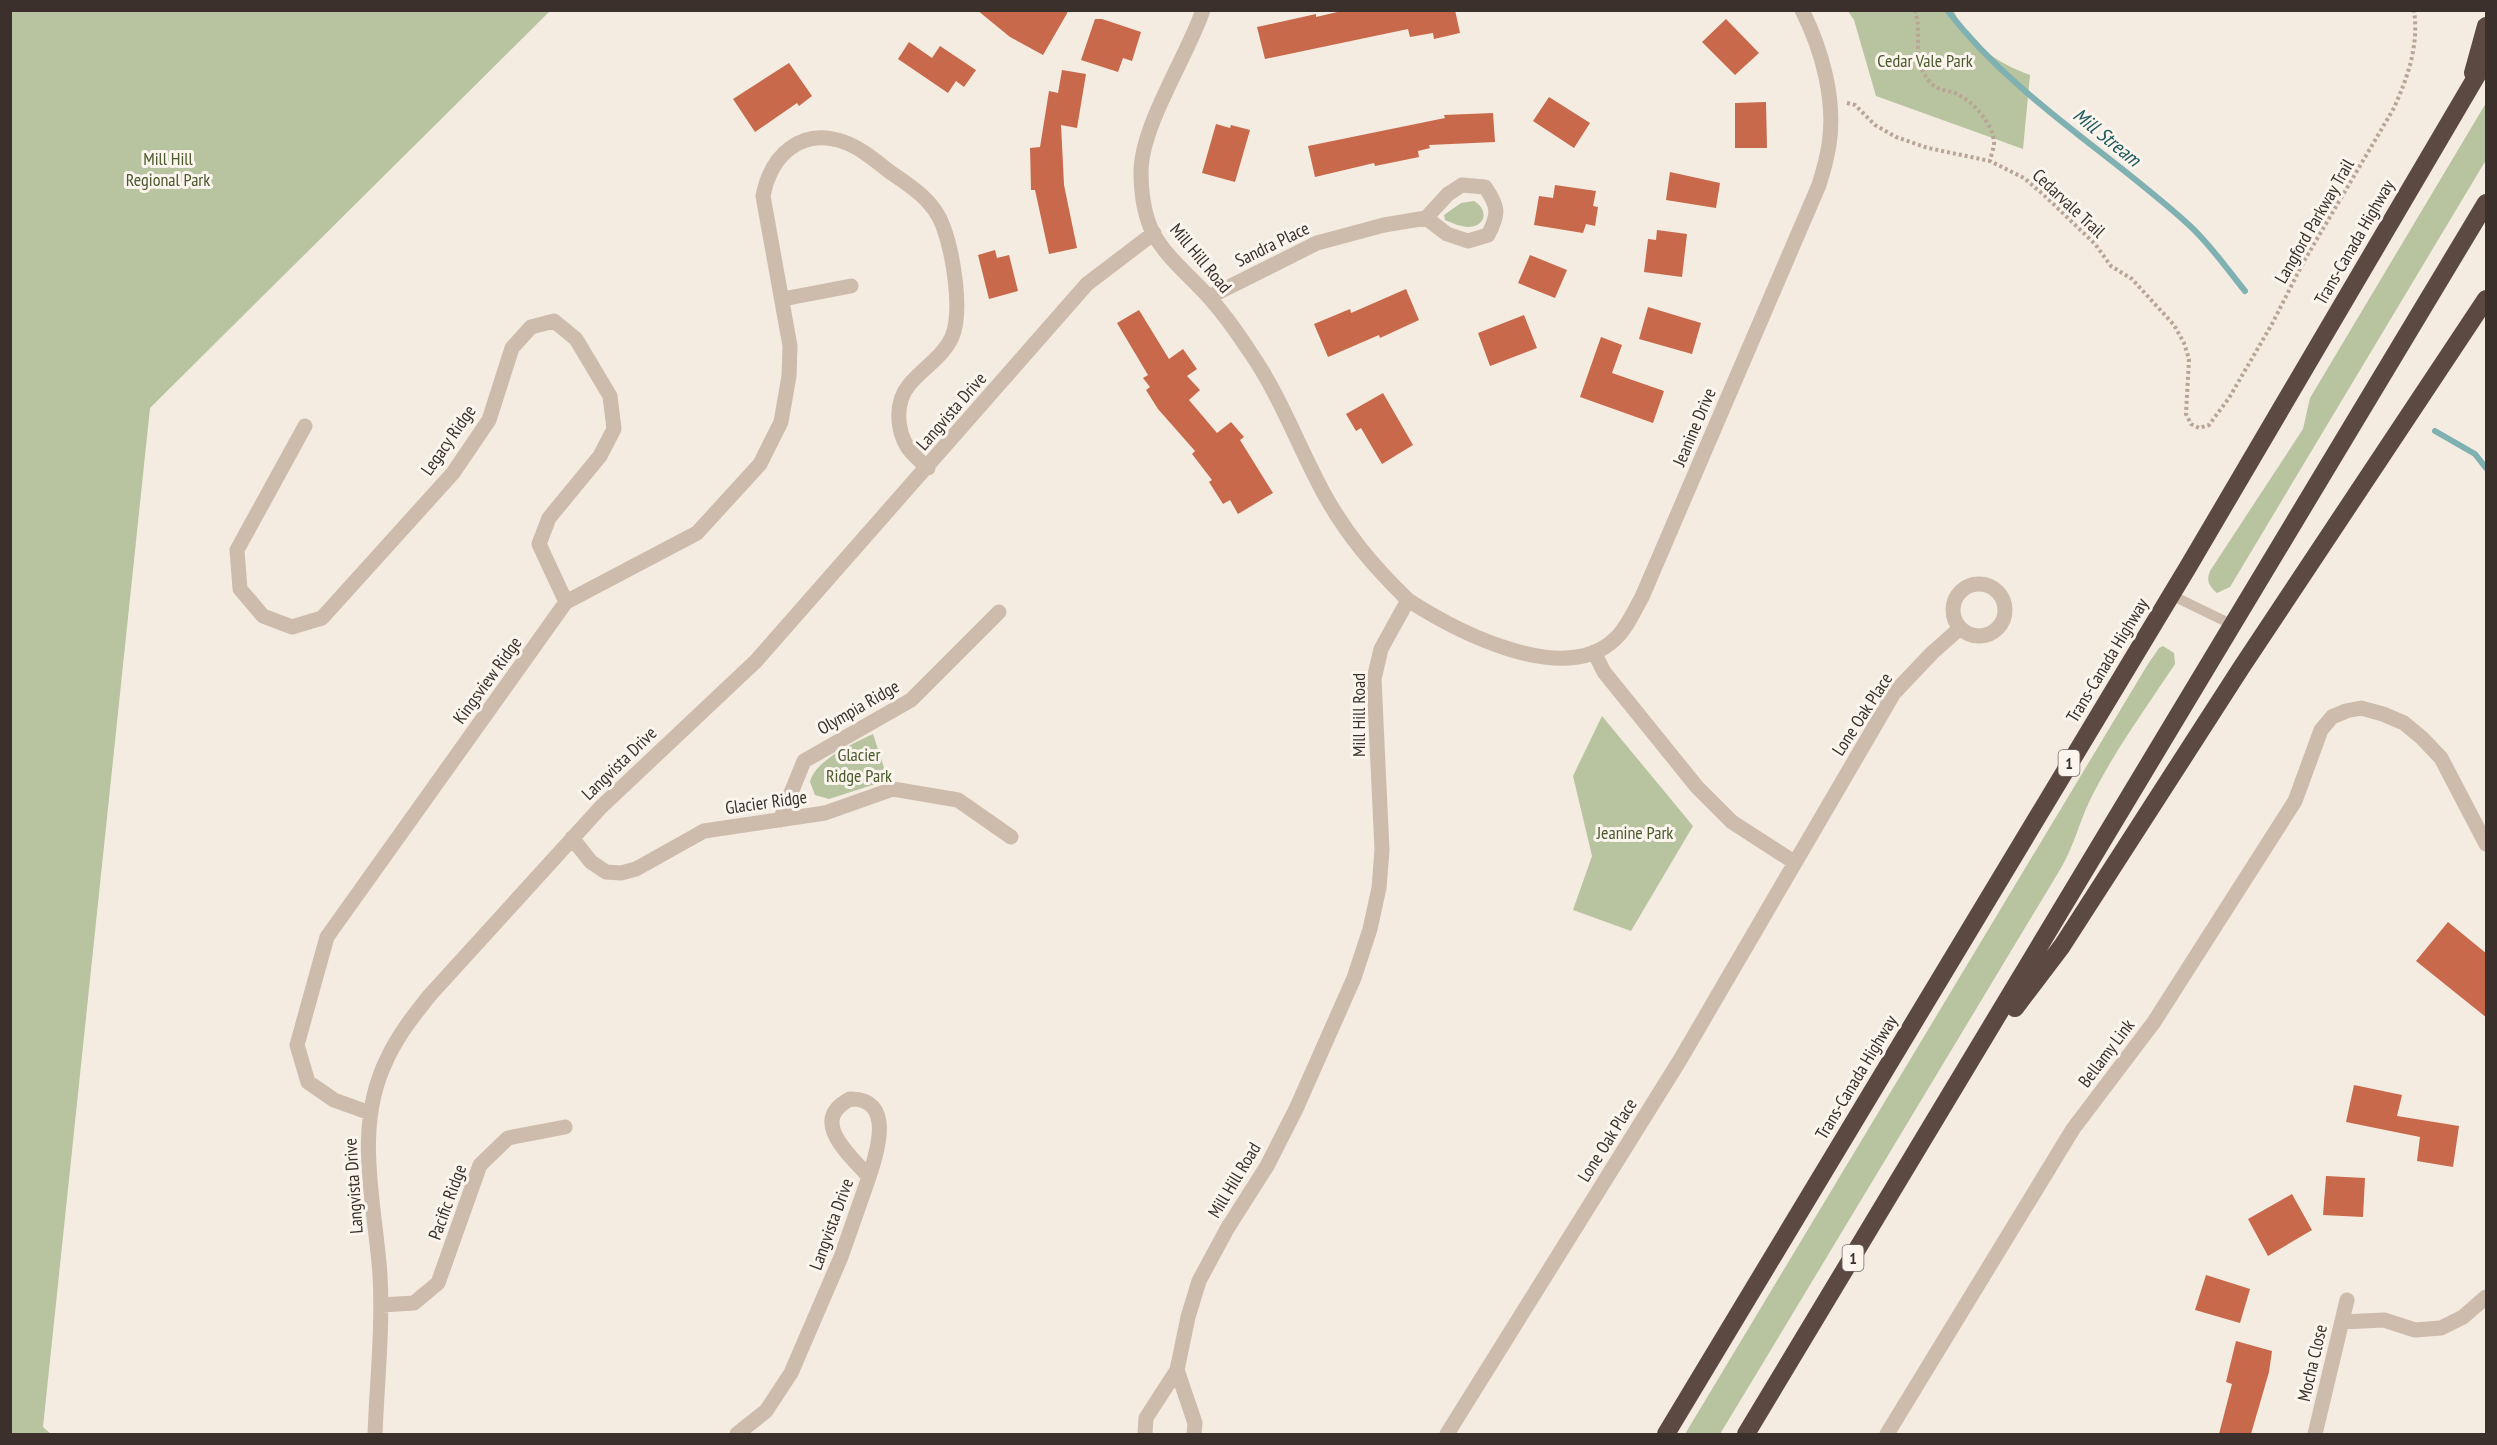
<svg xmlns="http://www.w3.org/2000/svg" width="2497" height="1445" font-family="'PT Sans Narrow',sans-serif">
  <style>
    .green { fill: #b8c4a0 }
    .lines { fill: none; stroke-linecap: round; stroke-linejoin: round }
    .stream { stroke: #7fb0b2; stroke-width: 6 }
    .building { fill: #c8694b }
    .path { stroke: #b9a596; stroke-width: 4; stroke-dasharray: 3 3; stroke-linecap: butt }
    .service { stroke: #cdbbac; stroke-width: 10 }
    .minor { stroke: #cdbbac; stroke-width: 15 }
    .motorway { stroke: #5c4a42; stroke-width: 18 }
    .labels { text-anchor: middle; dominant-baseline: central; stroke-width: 6; stroke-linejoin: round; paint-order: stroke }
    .shield { fill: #fbf5ee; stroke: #756b66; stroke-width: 1.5 }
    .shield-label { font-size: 16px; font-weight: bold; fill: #3b302b }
    .park-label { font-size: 18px; fill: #4a5a2e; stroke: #fbf5ee }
    .street-label { font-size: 18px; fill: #3b302b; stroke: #fbf5ee }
    .water-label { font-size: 20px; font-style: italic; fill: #1f5a5e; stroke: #fbf5ee }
  </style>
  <rect width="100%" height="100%" fill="#f4ebe1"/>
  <path class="green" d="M10,11h540l-400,397 -107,1019 8,7h-41z
    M1848,11h106c11,31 45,53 76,64l-7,74 -147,-53 -22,-76z
    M2486,103v57l-256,427 -13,6c-8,-7 -11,-12 -7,-22l93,-142 7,-31z
    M1474,201c14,8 13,25 -5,26 -8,0 -17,-4 -24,-7l-1,-5 17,-12z
    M2163,646l11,7 1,11c-29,44 -62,89 -85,136 -11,23 -16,46 -29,68l-295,490 -46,76h-35l463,-770 11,-16z
    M1602,716l91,110 -62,105 -58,-21 19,-54 -19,-80z
    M873,734l15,46 -59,19 -14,-4 -5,-13c5,-22 44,-39 63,-48z"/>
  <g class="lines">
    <path class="stream" d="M1947,10c67,87 162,142 242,215 21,19 38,44 56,66
      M2435,431l40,23 11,14"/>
  </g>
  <path class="building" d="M977,10h92l-26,45 -33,-18z
    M1346,10h109l5,23 -26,6 -1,-6 -23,4 -2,-8 -143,30 -8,-32 59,-13v3z
    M1095,19h7l39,13 -9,29 -9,-3 -5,14 -37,-12z
    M1726,19l33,34 -24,22 -33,-33z
    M909,42l23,16 8,-12 36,24 -12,17 -8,-6 -8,12 -50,-34z
    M789,63l23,33 -13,10 -2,-3 -42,29 -22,-33z
    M1062,70l24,4 -9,54 -16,-3 3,60 13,63 -28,6 -14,-64h-4l-1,-42 10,-1 9,-56 9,2z
    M1549,97l41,26 -16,25 -41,-27z
    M1766,102l1,46h-32v-45z
    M1493,113l2,29 -66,3 1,3 -12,3 1,6 -44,9 -1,-3 -59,14 -7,-31 137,-28 -1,-3z
    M1216,124l14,4 1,-3 19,5 -15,52 -33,-9z
    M1670,172l50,11 -4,25 -50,-8z
    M1555,185l41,6 -3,15 5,1 -3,19 -9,-2 -3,9 -49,-8 5,-29 14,2z
    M1657,230l30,4 -5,43 -38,-5 4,-33 8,1z
    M995,250l2,8 12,-3 9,36 -29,8 -11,-44z
    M1530,255l37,15 -12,28 -37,-15z
    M1406,289l13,31 -39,18 -1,-3 -51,22 -14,-33 36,-15 1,4z
    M1648,307l53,16 -9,31 -53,-15z
    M1139,310l30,49 14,-10 14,20 -10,7 13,14 -11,10 28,33 14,-11 13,15 -4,3 33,53 -35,21 -8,-14 -7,4 -14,-22 3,-2 -20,-26 3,-3 -37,-42 -12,-19 4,-3 -7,-9 5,-3 -31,-52z
    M1524,315l13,33 -47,18 -12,-33z
    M1601,337l21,8 -10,28 52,18 -11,32 -73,-26z
    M1383,393l30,52 -31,19 -21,-36 -5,3 -10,-17z
    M2448,922l39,32v64l-71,-57z
    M2354,1085l48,10 -5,21 62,10 -6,41 -36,-6 3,-24 -74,-15z
    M2326,1176l39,2 -2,39 -40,-2z
    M2292,1194l20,36 -44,26 -20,-37z
    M2206,1275l44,14 -10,34 -45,-13z
    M2236,1341l36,10 -3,21 -18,62h-32l13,-50 -6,-2z"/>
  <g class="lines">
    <path class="path" d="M1915,10c8,24 -5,50 15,72 6,8 16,8 25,11 17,7 38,30 39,50 0,5 -3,12 -4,18l34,17 21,18 50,48 16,22 21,13 42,46 10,18 5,16 -3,55 5,10 8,4 10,-3 20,-27 43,-74 32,-63 90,-153c14,-32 25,-62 20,-98
      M1847,103l8,2 20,20 21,12 32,11 62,13"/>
    <path class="service" d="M2171,595l62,30"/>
    <path class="minor" d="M1209,297l108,-54 67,-18 42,-7 21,16 21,7 20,-6c11,-21 11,-28 -3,-48l-23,-2 -14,9 -22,24
      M783,299l68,-13
      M305,426l-68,124 3,39 23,27 29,11 30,-9 131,-145 36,-53 23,-72 19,-21 23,-6 22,18 34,57 4,33 -14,27 -51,62 -10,26 27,58
      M1953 610a26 26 0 1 1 52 0a26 26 0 1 1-52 0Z
      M1408,600c48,31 156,88 207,39 12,-11 19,-28 27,-42l177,-412c4,-13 8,-27 10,-40 7,-45 -7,-95 -27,-135
      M1594,652l10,20 93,115 35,35 62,40
      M780,820l24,-59 107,-61 88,-88
      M572,838l19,24 15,10 15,1 15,-4 68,-38 121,-18 68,-24 65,11 53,37
      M850,1099c44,-1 28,51 19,78 -19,-22 -61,-56 -19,-78z
      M370,1113l-36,-13 -26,-18 -11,-37 30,-108 239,-335 131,-69 63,-69 21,-42 8,-46 1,-30 -27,-150c8,-41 38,-69 81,-54 17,6 32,19 46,30 21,14 44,29 53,54 10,27 20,85 9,111 -9,20 -29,31 -43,48 -14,17 -13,44 -1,63 5,7 13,14 20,20
      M381,1305l33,-2 24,-20 42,-118 28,-27 57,-11
      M2342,1322l42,-2 31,10 26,-2 22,-11 23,-20
      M1177,1370l18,53 -1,11
      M375,1434c2,-52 8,-107 5,-159 -5,-73 -27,-147 7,-216 11,-24 27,-44 43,-64l171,-188 155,-146 331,-377 67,-51
      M737,1434l29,-23 25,-38 50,-116 28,-80
      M1145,1434l1,-16 31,-48 11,-53 11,-36 28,-52 40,-63 29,-57 58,-131 16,-49 9,-41 3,-38 -8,-171 7,-30 27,-49c-35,-34 -63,-67 -86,-110 -25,-47 -43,-97 -74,-141 -12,-18 -26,-38 -41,-54 -18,-20 -41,-38 -54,-62 -9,-18 -12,-41 -12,-62 1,-47 46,-114 62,-161
      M1447,1434l233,-374 214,-367 38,-40 27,-24
      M1887,1434l186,-305 81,-107 141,-221 26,-71 11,-13 14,-6 15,-3 22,6 21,9 18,15 19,20 45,86
      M2315,1434l32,-134"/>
    <path class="motorway" d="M2473,73l13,-47
      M2015,1008l47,-62 179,-278 245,-369
      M1666,1434l522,-867 298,-507
      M1746,1434l740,-1231"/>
  </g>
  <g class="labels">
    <g class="shield">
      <rect x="2058.5" y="750" width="21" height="26" rx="4.5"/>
      <rect x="1842.5" y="1245" width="21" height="26" rx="4.5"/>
    </g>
    <g class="shield-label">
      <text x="2069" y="763">1</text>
      <text x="1853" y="1258">1</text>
    </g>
    <g class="park-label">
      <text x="1925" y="60">Cedar Vale Park</text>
      <text x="168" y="158">Mill Hill<tspan x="168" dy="21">Regional Park</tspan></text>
      <text x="859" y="754">Glacier<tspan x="859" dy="21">Ridge Park</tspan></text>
      <text x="1635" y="832">Jeanine Park</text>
    </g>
    <g class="street-label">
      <text transform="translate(2069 203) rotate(43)">Cedarvale Trail</text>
      <text transform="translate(2314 221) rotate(-60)">Langford Parkway Trail</text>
      <text transform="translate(2354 242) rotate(-60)">Trans-Canada Highway</text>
      <text transform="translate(1272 244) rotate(-26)">Sandra Place</text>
      <text transform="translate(1201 258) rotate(50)">Mill Hill Road</text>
      <text transform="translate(951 411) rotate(-49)">Langvista Drive</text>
      <text transform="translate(1694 427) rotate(-67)">Jeanine Drive</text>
      <text transform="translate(448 440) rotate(-55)">Legacy Ridge</text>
      <text transform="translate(2107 660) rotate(-59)">Trans-Canada Highway</text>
      <text transform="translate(487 680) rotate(-54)">Kingsview Ridge</text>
      <text transform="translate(858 707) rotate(-30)">Olympia Ridge</text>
      <text transform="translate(1862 714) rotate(-57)">Lone Oak Place</text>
      <text transform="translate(1358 715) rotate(-90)">Mill Hill Road</text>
      <text transform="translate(619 763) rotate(-44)">Langvista Drive</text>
      <text transform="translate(766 802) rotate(-8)">Glacier Ridge</text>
      <text transform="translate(2106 1053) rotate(-53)">Bellamy Link</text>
      <text transform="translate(1856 1077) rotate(-59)">Trans-Canada Highway</text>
      <text transform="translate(1607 1140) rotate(-58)">Lone Oak Place</text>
      <text transform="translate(1234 1180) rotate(-59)">Mill Hill Road</text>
      <text transform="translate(353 1186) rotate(-94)">Langvista Drive</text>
      <text transform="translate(447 1202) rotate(-70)">Pacific Ridge</text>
      <text transform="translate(831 1224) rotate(-70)">Langvista Drive</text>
      <text transform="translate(2312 1363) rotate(-77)">Mocha Close</text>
    </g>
    <g class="water-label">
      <text transform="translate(2107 137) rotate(39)">Mill Stream</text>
    </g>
  </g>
  <rect width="2497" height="1445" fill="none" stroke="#3b302b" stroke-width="24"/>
</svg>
